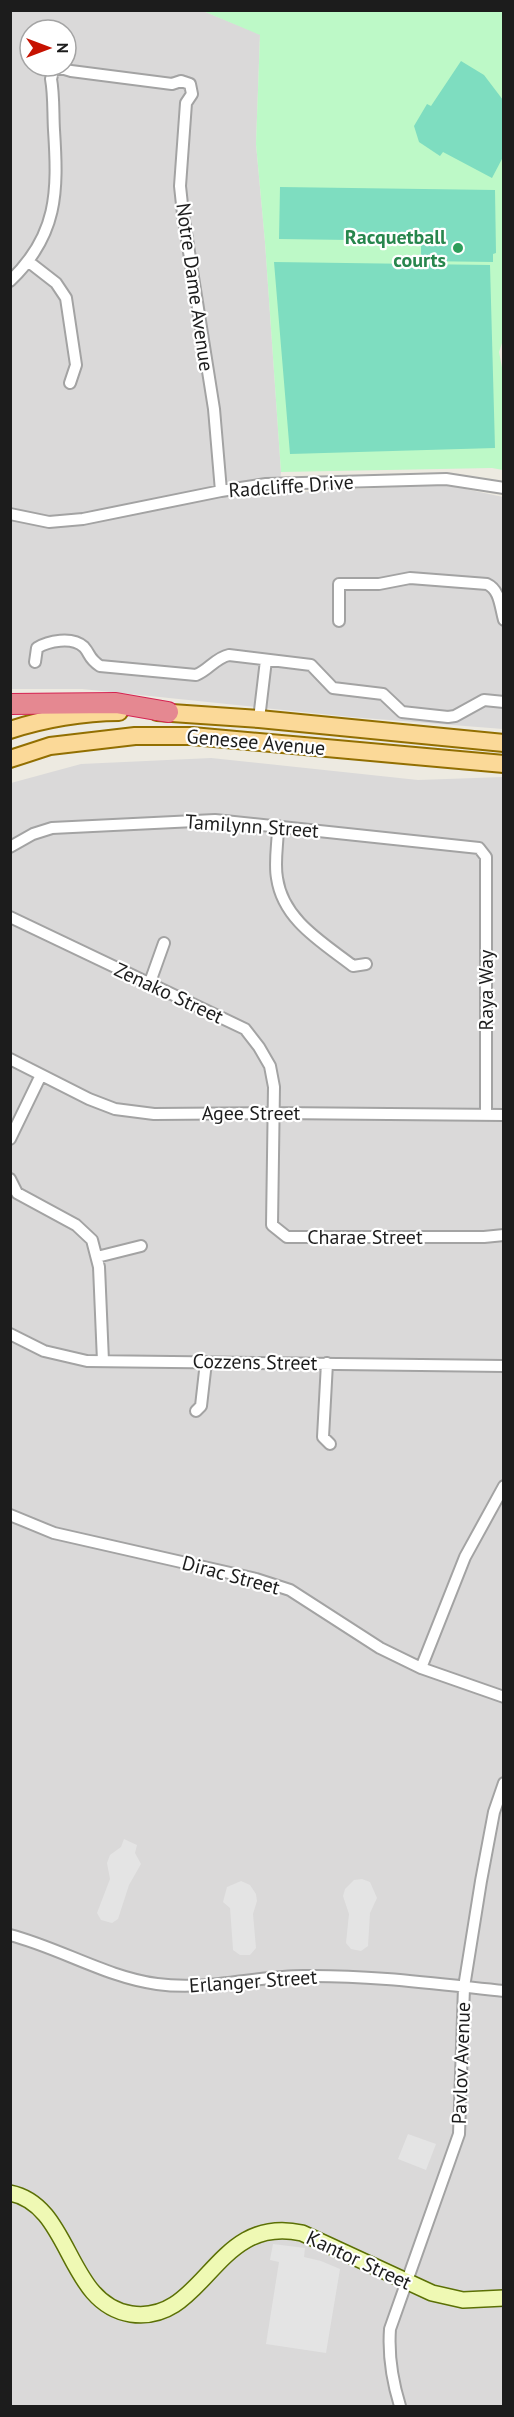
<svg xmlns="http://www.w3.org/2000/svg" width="514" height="2417" font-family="'PT Sans',sans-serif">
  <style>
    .residential { fill: #dad9d9; fill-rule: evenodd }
    .park { fill: #bdf9c7 }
    .pitch { fill: #7eddc0 }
    .parking { fill: #e4e4e4 }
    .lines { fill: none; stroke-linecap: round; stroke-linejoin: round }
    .street-casing { stroke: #a3a3a3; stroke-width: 14 }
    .secondary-casing { stroke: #5b7005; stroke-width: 18 }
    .primary-casing { stroke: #926f01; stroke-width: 20 }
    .highway-casing { stroke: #d52452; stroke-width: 22 }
    .street { stroke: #fff; stroke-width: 10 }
    .secondary { stroke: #eff9b4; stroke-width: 15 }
    .primary { stroke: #fbd998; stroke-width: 16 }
    .highway { stroke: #e58891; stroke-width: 20 }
    .leisure-dot { fill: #2e9e5b; stroke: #fff; stroke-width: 2 }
    .labels { text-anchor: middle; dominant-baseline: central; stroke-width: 4.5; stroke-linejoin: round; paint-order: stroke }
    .leisure-label { font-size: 20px; font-weight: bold; fill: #27864d; stroke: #fff; text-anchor: end }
    .street-label { font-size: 20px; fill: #1c1c1c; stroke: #fff }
  </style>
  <rect width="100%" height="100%" fill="#edeae1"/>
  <path class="residential" d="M11,11h192l57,23 -4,110 9,98 16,230 -2,21 157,-8 20,2 47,10v232l-152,-12 -269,-28h-71zM30,30h36v36h-36z
    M211,758l207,22 85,-3v1629h-492v-1623l70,-19z"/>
  <path class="park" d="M203,11h300l1,326 -5,15 5,26 -1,92 -11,-2 -211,4 -16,-230 -9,-98 4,-109z"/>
  <path class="pitch" d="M461,61l23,14 19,25v57l-11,21 -49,-26 -3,4 -21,-14 -5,-16 13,-22 4,2z
    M280,187l215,3 1,63 -3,1v8l-72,-1v-20l-142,-2z
    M274,262l216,3 5,183 -205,6z"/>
  <path class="parking" d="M124,1839l13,6 -2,8 6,11 -12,21 -11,34 -6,4 -11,-3 -4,-7 13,-34 -3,-16 3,-8 11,-8z
    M362,1879l8,3 7,16 -7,15 -2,33 -7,5 -10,-2 -5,-6 3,-29 -6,-18 2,-7 9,-9z
    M241,1881l9,4 6,9 1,7 -4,13 3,34 -6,7h-10l-7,-5 -3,-42 -7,-6 4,-15z
    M408,2134l28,10 -10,26 -28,-11z
    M273,2244l32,4 -1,9 17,4 19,8 -14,84 -60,-9 13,-82 -9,-2z"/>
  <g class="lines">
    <defs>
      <path id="street" d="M29,262l27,21 10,15 10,67 -6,18
        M10,281c48,-46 48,-89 44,-151 -1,-17 0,-35 -3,-51l2,-8 8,-3 10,3 101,13 9,-3 9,3 2,10 -6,9 -6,83 3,28 31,195 7,82
        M10,514l39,8 34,-3 138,-28 45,-7 180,-5 58,9
        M339,621v-37h40l31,-6 77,6c13,6 13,22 17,36
        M35,662l2,-14c11,-7 35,-12 47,-1 7,8 4,11 16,19l96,9c13,-5 19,-17 33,-20l82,10 22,23 50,6 19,18 46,5 7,-1 29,-16 20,2
        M259,719l7,-59
        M278,826c0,17 -4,36 -1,52 6,42 45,64 76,88l13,-2
        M10,847l23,-13 19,-6 163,-8 264,28 7,9v258
        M10,917l235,112 14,18 11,19 4,21 -2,138 15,12h197l20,-2
        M149,985l15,-42
        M10,1059l79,40 26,10 39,5 120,-1 230,2
        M10,1139l31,-64
        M10,1179l7,14 59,32 16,15 7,27 4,94
        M97,1257l44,-11
        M10,1334l34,17 43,10 417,5
        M327,1363l-4,74 7,7
        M196,1411l5,-5 5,-44
        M10,1515l44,18 202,46 34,11 90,58 41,20 83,29
        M421,1668l44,-111 39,-71
        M10,1935c50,13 96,42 147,49 49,7 98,-8 146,-8 67,-1 134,8 201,15
        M400,2406c-8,-26 -12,-49 -10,-77l69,-195 5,-147 17,-106 13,-69 10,-29"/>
      <path id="secondary" d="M10,2193c62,12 56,111 121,121 74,11 83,-101 171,-81l130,60 31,7 41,-2"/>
      <path id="primary" d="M157,712l102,7 245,24
        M10,730c33,-11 74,-18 109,-18
        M10,759l40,-13 85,-10h57l312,28"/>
      <path id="highway" d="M10,704l106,-1 52,9"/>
    </defs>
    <use href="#street" class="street-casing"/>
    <use href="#secondary" class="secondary-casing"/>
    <use href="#primary" class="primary-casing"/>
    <use href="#highway" class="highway-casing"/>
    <use href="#street" class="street"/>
    <use href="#secondary" class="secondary"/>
    <use href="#primary" class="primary"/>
    <use href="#highway" class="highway"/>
  </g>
  <circle class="leisure-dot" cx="458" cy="248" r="6"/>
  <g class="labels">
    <g class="leisure-label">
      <text x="446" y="237">Racquetball<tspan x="446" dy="23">courts</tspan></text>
    </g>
    <g class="street-label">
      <text transform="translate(195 287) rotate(82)">Notre Dame Avenue</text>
      <text transform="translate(291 486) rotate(-4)">Radcliffe Drive</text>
      <text transform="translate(256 742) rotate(5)">Genesee Avenue</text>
      <text transform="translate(252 826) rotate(4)">Tamilynn Street</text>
      <text transform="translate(486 990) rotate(-90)">Raya Way</text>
      <text transform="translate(169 993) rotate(25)">Zenako Street</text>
      <text x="251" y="1113">Agee Street</text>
      <text x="365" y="1237">Charae Street</text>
      <text transform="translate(255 1362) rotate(1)">Cozzens Street</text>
      <text transform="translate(231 1575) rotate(15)">Dirac Street</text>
      <text transform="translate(253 1981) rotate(-4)">Erlanger Street</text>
      <text transform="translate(461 2063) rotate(-88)">Pavlov Avenue</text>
      <text transform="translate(359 2260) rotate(25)">Kantor Street</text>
    </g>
  </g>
  <rect width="514" height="2417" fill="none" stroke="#1c1c1c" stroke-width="24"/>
  <g transform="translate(48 48) rotate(90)"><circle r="28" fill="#ffffff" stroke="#a4a4a4" stroke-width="1.5"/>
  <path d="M0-4.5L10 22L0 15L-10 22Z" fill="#c61201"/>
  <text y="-9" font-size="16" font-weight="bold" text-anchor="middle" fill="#1c1c1c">N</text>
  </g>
</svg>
